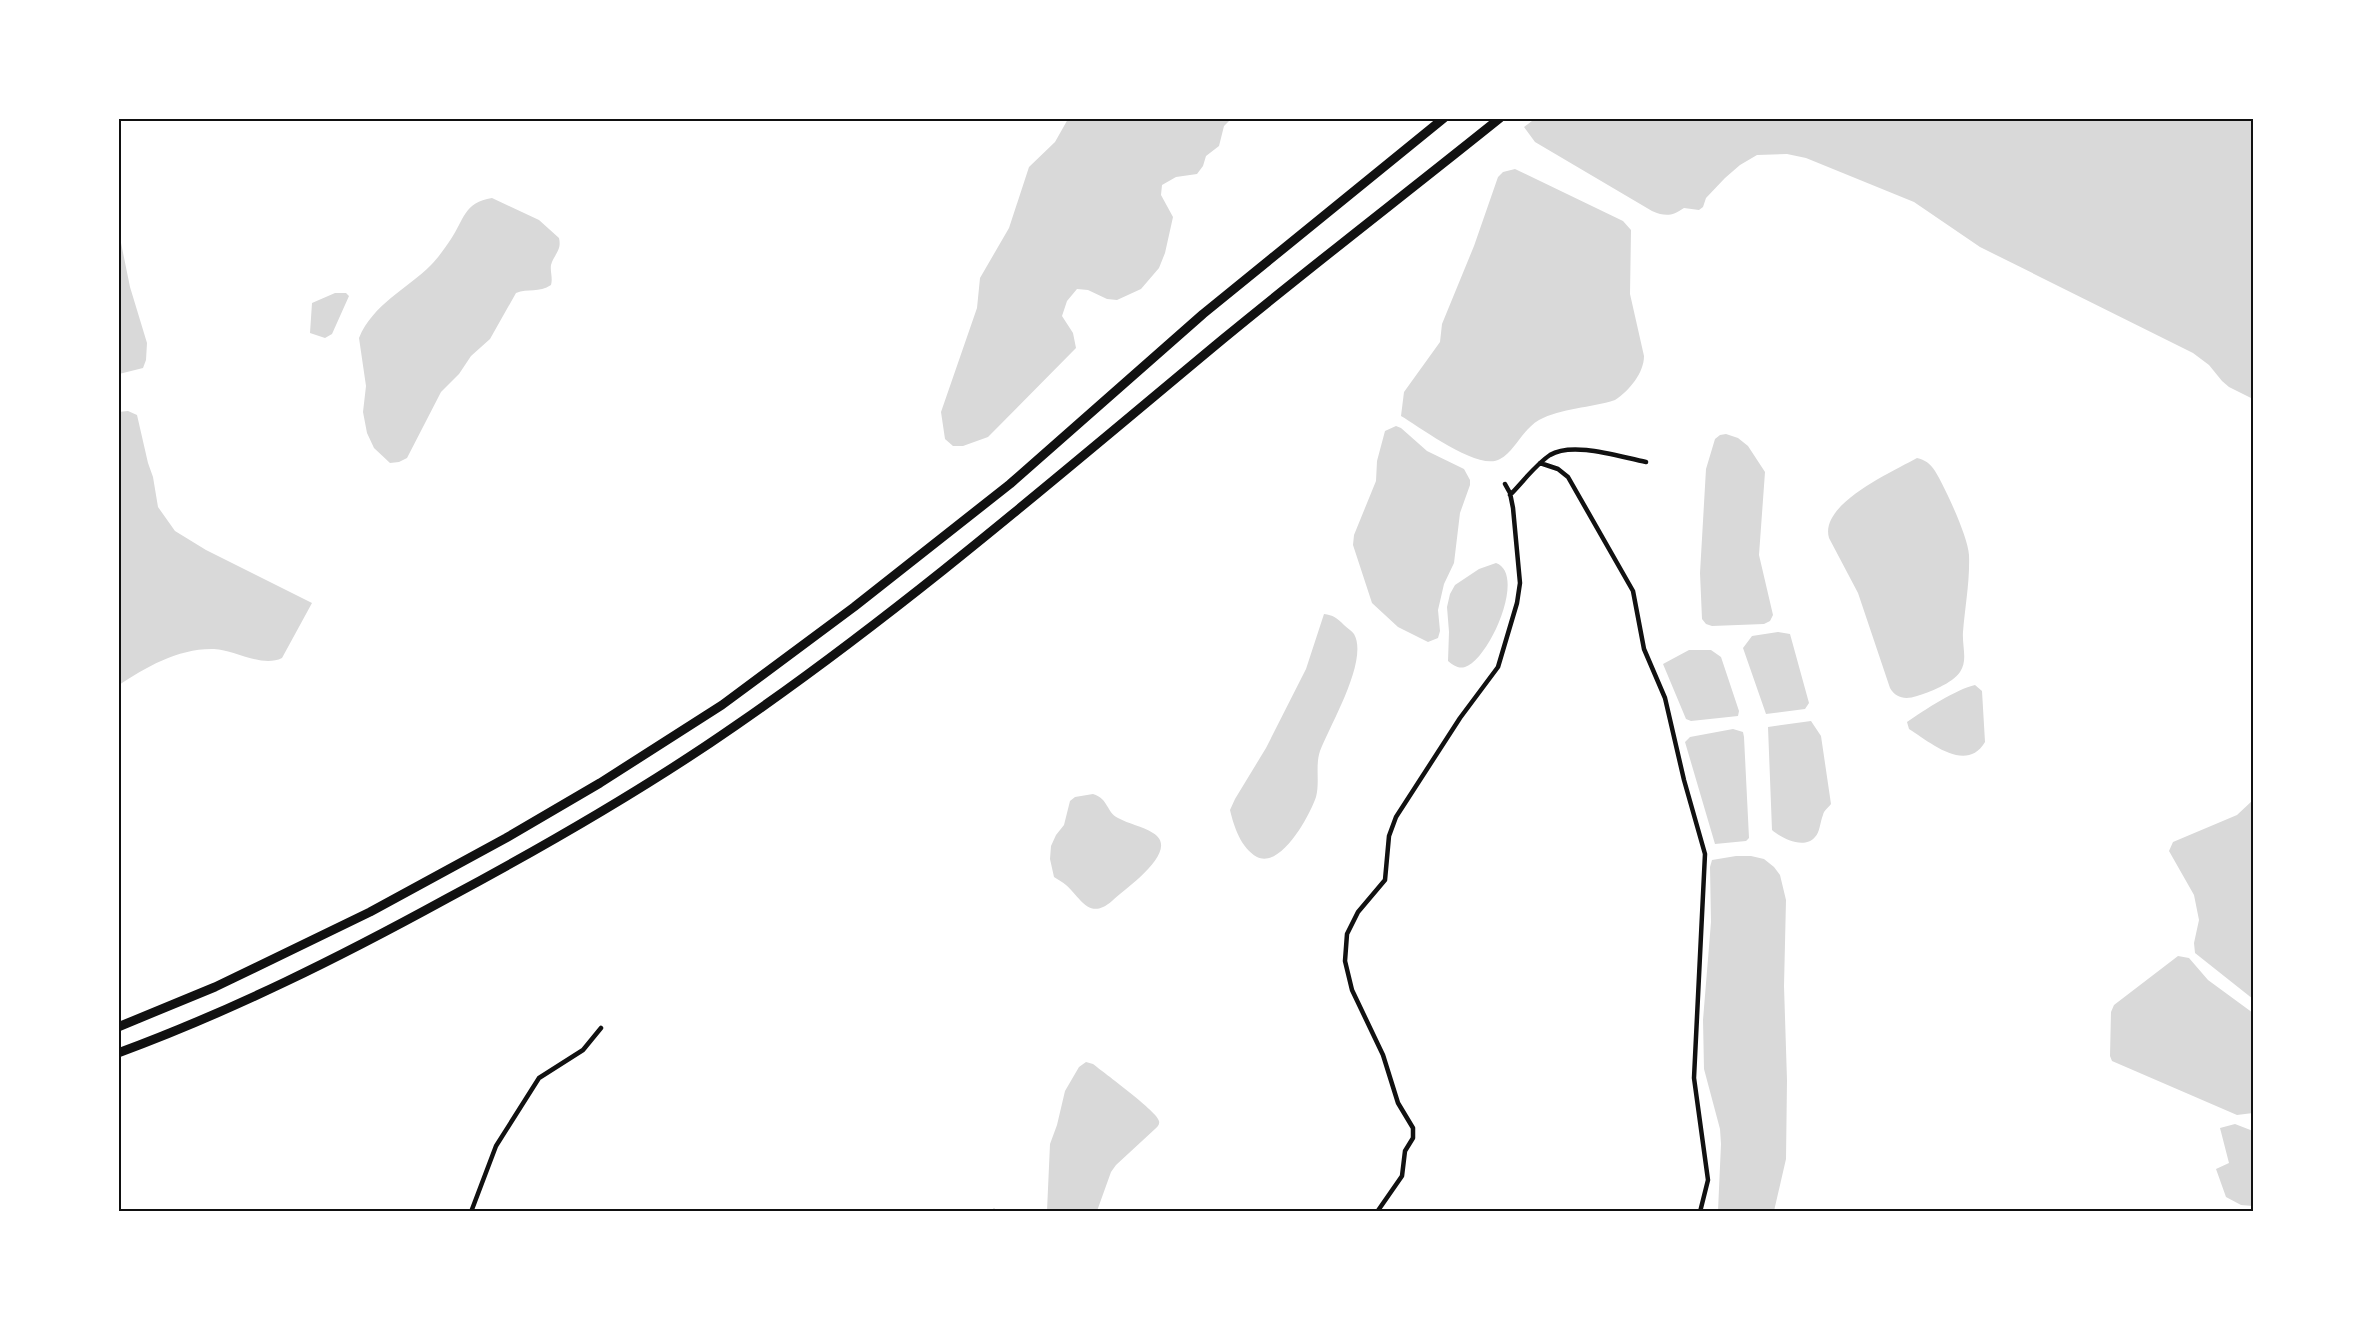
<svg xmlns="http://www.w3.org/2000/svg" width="2372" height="1330" font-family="'Open Sans',sans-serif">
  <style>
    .water { fill: #d9d9d9 }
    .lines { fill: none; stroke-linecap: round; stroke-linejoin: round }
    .minor { stroke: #111; stroke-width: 4.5 }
    .motorway { stroke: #111; stroke-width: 9 }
    .neatline { fill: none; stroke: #111; stroke-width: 2 }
  </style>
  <rect width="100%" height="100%" fill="#fff"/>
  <path class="water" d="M1536,118l717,1v280l-24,-12 -7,-6 -13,-16 -16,-12 -213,-106 -66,-45 -108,-44 -19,-4 -30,1 -17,10 -15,13 -19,20 -3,9 -4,3 -15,-2c-12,8 -18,9 -32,3l-117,-69 -11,-15z
    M1068,119h163l-7,7 -5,20 -13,10 -3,10 -6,8 -21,3 -14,8 -1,10 12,22 -8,36 -6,15 -18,21 -24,11 -10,-1 -19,-9 -11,-1 -10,12 -5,15 11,17 3,15 -88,89 -25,9h-10l-8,-7 -4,-27 36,-104 3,-30 29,-50 20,-61 26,-25z
    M1515,169l108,52 8,9 -1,64 14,62c0,17 -15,35 -29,44 -24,8 -54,8 -76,20 -17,10 -24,31 -39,39 -21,13 -80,-32 -99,-43l3,-24 36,-50 2,-18 32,-78 24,-69 5,-5z
    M492,198l47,22 20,18c3,13 -5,16 -8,27 -1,7 2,13 0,20 -12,8 -23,3 -35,8l-26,46 -19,17 -12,18 -18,18 -34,66 -8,4 -9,1 -16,-15 -7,-15 -4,-21 3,-26 -7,-48c14,-34 48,-49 72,-73 7,-7 14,-17 20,-26 13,-19 13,-37 41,-41z
    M119,233l11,54 17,56 -1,17 -3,8 -24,6z
    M335,293h11l3,3 -17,38 -7,4 -15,-5 2,-30z
    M128,411l9,4 11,48 5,14 5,30 17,24 31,19 106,53 -30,55c-20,10 -47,-8 -68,-9 -35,-1 -68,18 -95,36l-1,-273z
    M1396,426l5,2 26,23 37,18 6,11v5l-10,28 -6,50 -10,21 -6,26 2,21 -2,7 -10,4 -30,-15 -26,-24 -19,-58 1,-10 22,-54 1,-20 8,-30z
    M1726,434l12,4 10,8 17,26 -6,83 14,60 -3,6 -6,3 -52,2 -6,-2 -4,-5 -2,-46 6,-104 9,-30 5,-4z
    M1917,458c8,2 13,5 18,13 10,16 33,66 34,84 1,26 -4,52 -6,77 -1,14 5,29 -3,40 -7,11 -32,21 -43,24 -12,4 -21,2 -27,-8l-32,-95 -29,-55c-10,-34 63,-66 88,-80z
    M1496,563c31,11 -7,97 -31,104 -7,2 -12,-2 -17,-6l1,-29 -2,-25 3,-13 5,-9 24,-16z
    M1324,614c9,1 13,4 20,11 3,3 8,6 10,9 15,26 -24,91 -34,117 -5,15 0,31 -4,46 -6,18 -35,72 -59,60 -16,-9 -23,-30 -27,-47l5,-11 31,-51 40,-79z
    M1778,632l12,2 19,69 -4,6 -39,5 -23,-66 9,-12z
    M1689,650h22l10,7 18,54 -1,5 -47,5 -5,-2 -23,-55z
    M1975,685l7,6 3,51c-19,32 -55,0 -76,-13l-2,-7c17,-12 50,-33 68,-37z
    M1811,721l10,15 10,68c-3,4 -7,6 -8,11 -3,7 -3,17 -8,22 -11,13 -34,1 -43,-7l-4,-103z
    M1733,729l10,3 1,5 5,101 -3,3 -31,3 -30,-102 5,-5z
    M1093,794c16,5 13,18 25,24 11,6 24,8 35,15 29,17 -28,56 -41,68 -23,20 -31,-3 -46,-16 -3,-3 -8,-5 -12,-8l-4,-18 1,-13 5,-11 8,-10 6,-24 5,-4z
    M2253,800v199l-58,-46 -1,-10 5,-23 -5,-25 -25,-44 4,-9 64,-27z
    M1736,856h15l13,3 10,8 6,8 6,25 -2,86 3,94 -1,79 -12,52h-56l3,-67 -1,-15 -16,-60 -1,-49 8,-98 -1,-55 2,-7z
    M2178,956l11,2 19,22 45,33v100l-16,2 -125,-54 -2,-5 1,-44 3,-7z
    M1086,1062l7,2c10,8 66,49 66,57 1,4 -2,6 -4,8l-39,36 -5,7 -14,39h-50l3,-67 7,-19 8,-34 14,-24z
    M2235,1124l18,7v75l-12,-1 -15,-8 -10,-28 13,-6 -9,-35z"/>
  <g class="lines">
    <path class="minor" d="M1540,463l18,6 10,8 65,114 11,58 21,49 19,82 21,74 -11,224 14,102 -8,32
      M1510,495c13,-13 25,-30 40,-40 23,-14 70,2 96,7
      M994,1211v1
      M471,1212l25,-66 43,-68 44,-28 18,-22
      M1377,1212l25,-36 3,-25 8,-13v-10l-15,-25 -15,-48 -31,-65 -7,-29 2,-27 11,-22 27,-32 4,-44 7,-19 64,-99 38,-51 19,-64 3,-20 -7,-75 -3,-15 -5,-9"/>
    <path class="motorway" d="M118,1027l97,-40 155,-75 136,-74 94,-55 122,-78 132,-98 156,-123 193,-170 241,-196
      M118,1053c114,-42 222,-96 328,-154 99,-53 197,-109 289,-173 171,-118 329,-255 488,-387 91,-75 185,-147 277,-221"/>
  </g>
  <rect width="2372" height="1330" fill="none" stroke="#ffffff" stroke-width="240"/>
  <rect x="120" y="120" width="2132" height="1090" class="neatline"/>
</svg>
